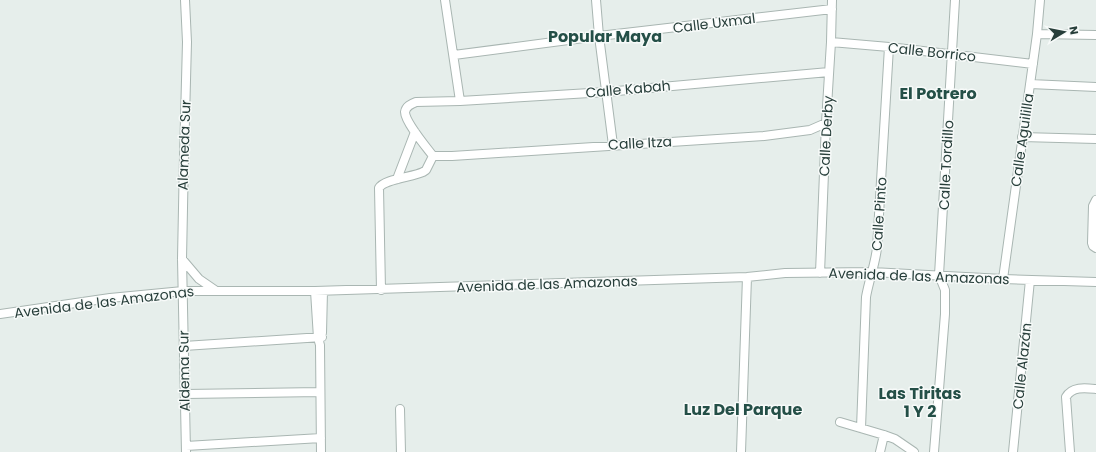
<svg xmlns="http://www.w3.org/2000/svg" width="1096" height="452" font-family="Poppins,sans-serif">
  <style>
    .lines { fill: none; stroke-linecap: round; stroke-linejoin: round }
    .minor-casing { stroke: #a9b6b2; stroke-width: 10 }
    .minor { stroke: #fff; stroke-width: 8 }
    .labels { text-anchor: middle; dominant-baseline: central; stroke-width: 3; stroke-linejoin: round; paint-order: stroke }
    .street-label { font-size: 14px; fill: #273e3a; stroke: #f7faf9 }
    .quarter-label { font-size: 16px; font-weight: bold; fill: #244f47; stroke: #f7faf9 }
  </style>
  <rect width="100%" height="100%" fill="#e6eeeb"/>
  <g class="lines">
    <defs>
      <path id="minor" d="M185,0l2,42 -3,115 -2,102 4,193
        M445,0l15,101
        M596,0l3,36 14,109
        M1037,34l59,1
        M831,42l58,5 144,17
        M454,55l145,-19 233,-27
        M1030,84l66,3
        M826,123l-16,7 -46,6 -312,20h-19c-6,-8 -28,-34 -28,-44 1,-6 6,-8 11,-10l44,-1 146,-9 223,-20
        M1022,137l74,2
        M397,179l18,-47
        M1096,200l-3,6 -1,37 1,3 3,2
        M182,259l17,20 16,11
        M820,273l6,-150 5,-81 1,-42
        M1003,279l34,-245 3,-34
        M381,290l-2,-102c5,-9 34,-11 44,-16l3,-2 7,-14
        M315,291l3,47 2,7 1,107
        M0,314l110,-16 73,-7h132l432,-14 38,-4 87,-1 131,7 93,3
        M322,333l1,-42
        M184,346l138,-9
        M185,394l135,-2
        M400,409l1,43
        M840,422l44,13 11,4 19,13
        M861,428l5,-131c3,-17 9,-32 11,-49l12,-201
        M186,446l135,-8
        M741,452l6,-175
        M880,452l4,-17
        M934,452l11,-138v-24l-6,-15 16,-275
        M1013,452l17,-172
        M1070,452l-4,-55c6,-11 20,-9 30,-8"/>
    </defs>
    <use href="#minor" class="minor-casing"/>
    <use href="#minor" class="minor"/>
  </g>
  <g class="labels">
    <g class="street-label">
      <text transform="translate(714 23) rotate(-7)">Calle Uxmal</text>
      <text transform="translate(932 52) rotate(6)">Calle Borrico</text>
      <text transform="translate(628 89) rotate(-5)">Calle Kabah</text>
      <text transform="translate(826 136) rotate(-87)">Calle Derby</text>
      <text transform="translate(1022 140) rotate(-82)">Calle Aguililla</text>
      <text transform="translate(640 143) rotate(-3)">Calle Itza</text>
      <text transform="translate(184 145) rotate(-88)">Alameda Sur</text>
      <text transform="translate(946 165) rotate(-87)">Calle Tordillo</text>
      <text transform="translate(879 214) rotate(-86)">Calle Pinto</text>
      <text transform="translate(919 276) rotate(2)">Avenida de las Amazonas</text>
      <text transform="translate(547 284) rotate(-2)">Avenida de las Amazonas</text>
      <text transform="translate(104 302) rotate(-7)">Avenida de las Amazonas</text>
      <text transform="translate(1022 366) rotate(-84)">Calle Alazán</text>
      <text transform="translate(184 371) rotate(-91)">Aldema Sur</text>
    </g>
    <g class="quarter-label">
      <text x="605" y="36">Popular Maya</text>
      <text x="938" y="93">El Potrero</text>
      <text x="920" y="393">Las Tiritas<tspan x="920" dy="18">1 Y 2</tspan></text>
      <text x="743" y="409">Luz Del Parque</text>
    </g>
  </g>
  <g transform="translate(1064 32) rotate(80)" stroke="#f7faf9" stroke-width="3" paint-order="stroke">
  <path d="M0-3L7 15L0 10L-7 15Z" fill="#273e3a"/>
  <text y="-6" font-size="11" font-weight="bold" text-anchor="middle" fill="#273e3a">N</text>
  </g>
</svg>
